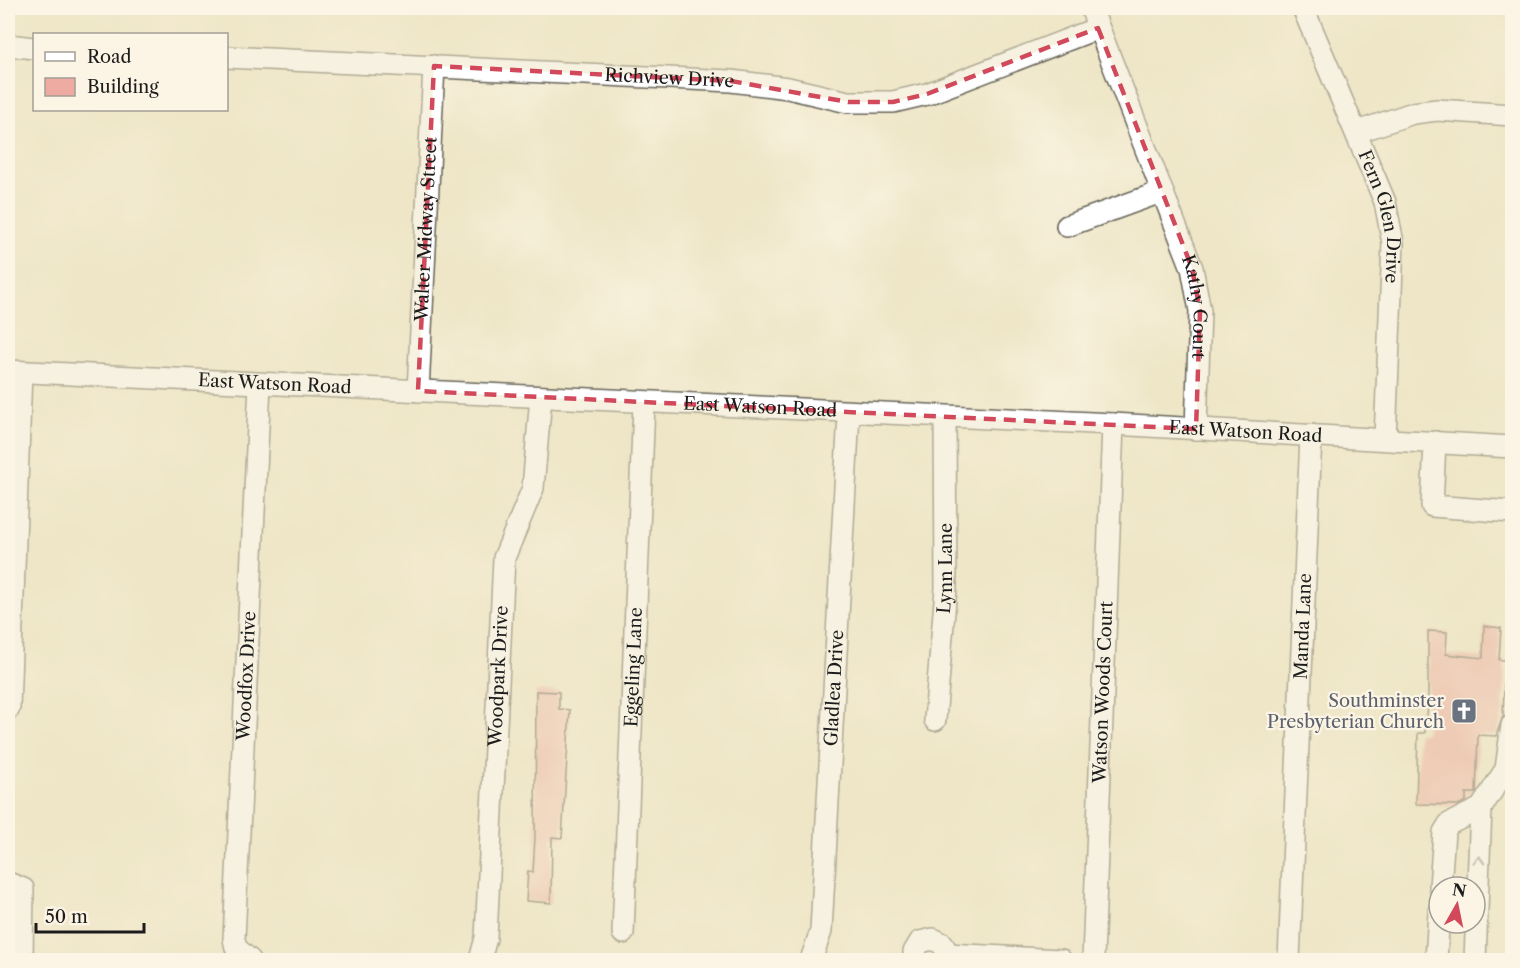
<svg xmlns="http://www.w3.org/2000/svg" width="1520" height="968" font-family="'Libre Caslon Text',serif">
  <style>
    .building { fill: #eeaba1 }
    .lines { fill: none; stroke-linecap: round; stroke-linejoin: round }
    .minor-casing { stroke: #666358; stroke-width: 24 }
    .minor { stroke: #fff; stroke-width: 21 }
    .oneway { stroke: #999 }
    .marked { fill: none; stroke: #d1495b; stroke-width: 4.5; stroke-dasharray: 12 8; stroke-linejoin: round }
    .labels { text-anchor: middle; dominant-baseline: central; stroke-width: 4.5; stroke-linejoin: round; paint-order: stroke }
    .street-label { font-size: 18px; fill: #1c1c1c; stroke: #fcf5e5 }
    .worship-label { font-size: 18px; fill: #5b616d; stroke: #fcf5e5; text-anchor: end }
  </style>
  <rect width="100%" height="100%" fill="#fcf5e5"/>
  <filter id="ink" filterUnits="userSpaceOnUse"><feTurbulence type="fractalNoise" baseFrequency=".0167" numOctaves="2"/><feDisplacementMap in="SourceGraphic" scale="12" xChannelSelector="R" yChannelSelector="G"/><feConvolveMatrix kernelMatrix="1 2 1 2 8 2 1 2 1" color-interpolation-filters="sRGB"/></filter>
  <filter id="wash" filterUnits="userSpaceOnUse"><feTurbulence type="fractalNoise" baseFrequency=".008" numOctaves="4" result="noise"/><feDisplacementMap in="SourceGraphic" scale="24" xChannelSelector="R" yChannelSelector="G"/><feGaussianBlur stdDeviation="1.35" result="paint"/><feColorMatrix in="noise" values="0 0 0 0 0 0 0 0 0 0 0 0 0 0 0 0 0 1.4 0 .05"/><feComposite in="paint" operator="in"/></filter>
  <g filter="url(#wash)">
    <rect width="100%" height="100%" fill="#eee6c7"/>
    <g id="blocks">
      <path class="building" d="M1484,626l17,2 -2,32h6l-2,56 -7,20 -18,-1 -2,58h-10v8l-8,4 -42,-1 2,-71h7l3,-27v-75l19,1 -1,22 37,4z
        M536,691l23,1v17l11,1 -8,128 -10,-1 -1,66 -25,-2 2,-30 5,1 2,-35z"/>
    </g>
  </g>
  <g filter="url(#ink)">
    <use href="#blocks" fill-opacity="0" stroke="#666358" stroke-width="1.5"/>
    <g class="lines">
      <defs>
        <g id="minor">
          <path id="s1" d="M1091,8l101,260 8,43 -4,118"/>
          <path id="s2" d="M1303,8l82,194 8,41 -8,196"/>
          <path d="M8,45l26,3"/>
          <path id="s3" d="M226,57l505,24 57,7 60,14h45l34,-8 171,-66"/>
          <path d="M1357,132l56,-19 24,-3 75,5"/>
          <path d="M1067,226l94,-34"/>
          <path id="s4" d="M8,371l1105,53 399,23"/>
          <path id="s5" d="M418,391l16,-325"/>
          <path d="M1435,442l-3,64 80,6"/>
          <path d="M9,708l12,-336"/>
          <path id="s6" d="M935,720l11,-132 -1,-171"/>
          <path d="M8,883l15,6 -1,71"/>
          <path d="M1440,887l4,-55 5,-8 32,-16 25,-39 6,-44"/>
          <path id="s7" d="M623,933l21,-530"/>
          <path d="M947,954l114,6"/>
          <path id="s8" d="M250,960l-14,-12 -2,-9 26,-555"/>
          <path id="s9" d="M480,960l6,-22 18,-380 29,-70 8,-91"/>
          <path id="s10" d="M811,960l10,-29 28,-518"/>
          <path d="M917,960l-3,-8 6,-10 13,-3 10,5 4,10 -3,6"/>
          <path id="s11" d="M1093,960l20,-536"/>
          <path id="s12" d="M1289,960l22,-525"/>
          <path d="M1436,960l3,-48"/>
          <path d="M1475,960l6,-152"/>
        </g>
      </defs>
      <use href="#minor" class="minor-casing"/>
      <use href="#minor" class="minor"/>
    </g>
    <defs><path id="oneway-chevron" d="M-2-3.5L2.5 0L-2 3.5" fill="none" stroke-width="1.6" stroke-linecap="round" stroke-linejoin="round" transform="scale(1.5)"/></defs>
    <use class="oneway" href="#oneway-chevron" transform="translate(1479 860) rotate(-88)"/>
  </g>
  <path d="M0 0H1520V968H0ZM1098,28l94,240 8,43 -4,118 -778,-38 16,-325 297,15 117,21h45l34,-8z" fill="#eee6c7" fill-opacity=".55" fill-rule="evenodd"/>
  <path class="marked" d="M1098,28l94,240 8,43 -4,118 -778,-38 16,-325 297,15 117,21h45l34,-8z"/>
  <defs>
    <symbol id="church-square" viewBox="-11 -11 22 22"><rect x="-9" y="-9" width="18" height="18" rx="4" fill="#6b7280" stroke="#fcf5e5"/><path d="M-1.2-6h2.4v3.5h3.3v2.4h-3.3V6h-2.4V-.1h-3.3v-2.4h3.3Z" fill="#fff"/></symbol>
  </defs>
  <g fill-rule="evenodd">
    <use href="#church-square" x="1449" y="696" width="30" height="30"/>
  </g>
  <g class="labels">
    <g class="street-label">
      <text stroke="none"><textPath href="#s3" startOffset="444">Richview Drive</textPath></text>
      <text stroke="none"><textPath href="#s2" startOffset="224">Fern Glen Drive</textPath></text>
      <text stroke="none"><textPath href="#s5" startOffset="162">Walter Midway Street</textPath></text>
      <text stroke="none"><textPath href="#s1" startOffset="318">Kathy Court</textPath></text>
      <text stroke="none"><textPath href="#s4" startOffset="267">East Watson Road</textPath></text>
      <text stroke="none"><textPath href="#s4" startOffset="753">East Watson Road</textPath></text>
      <text stroke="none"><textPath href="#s4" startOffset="1239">East Watson Road</textPath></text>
      <text stroke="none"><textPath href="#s6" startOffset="152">Lynn Lane</textPath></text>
      <text stroke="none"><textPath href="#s12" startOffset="334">Manda Lane</textPath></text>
      <text stroke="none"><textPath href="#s7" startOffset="266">Eggeling Lane</textPath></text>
      <text stroke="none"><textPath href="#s8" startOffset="291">Woodfox Drive</textPath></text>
      <text stroke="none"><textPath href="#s9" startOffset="285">Woodpark Drive</textPath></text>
      <text stroke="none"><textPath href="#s10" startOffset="274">Gladlea Drive</textPath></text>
      <text stroke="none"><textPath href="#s11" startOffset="268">Watson Woods Court</textPath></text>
    </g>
    <g class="worship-label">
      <text x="1444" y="701">Southminster<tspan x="1444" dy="21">Presbyterian Church</tspan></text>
    </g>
  </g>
  <rect width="1520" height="968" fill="none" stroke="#fcf5e5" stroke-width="30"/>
  <rect x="33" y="33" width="195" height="78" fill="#fcf5e5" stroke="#a29e95" stroke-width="1.5"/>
  <rect x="45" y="52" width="30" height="9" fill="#ffffff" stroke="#a29e95" stroke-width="1.5"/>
  <text x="87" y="63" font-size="18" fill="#1c1c1c">Road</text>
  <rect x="45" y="78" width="30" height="18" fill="#eeaba1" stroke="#a29e95" stroke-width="1.5"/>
  <text x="87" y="93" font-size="18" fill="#1c1c1c">Building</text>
  <g transform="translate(1457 905) rotate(9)"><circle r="28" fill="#fcf5e5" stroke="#a29e95" stroke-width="1.5"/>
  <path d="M0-4.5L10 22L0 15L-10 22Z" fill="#d1495b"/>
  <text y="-9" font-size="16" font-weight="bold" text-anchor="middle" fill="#1c1c1c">N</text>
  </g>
  <path d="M36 923v9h108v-9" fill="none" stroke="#1c1c1c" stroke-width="3"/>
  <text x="45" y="923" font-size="18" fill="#1c1c1c" stroke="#fcf5e5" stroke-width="4.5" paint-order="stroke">50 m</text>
</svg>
